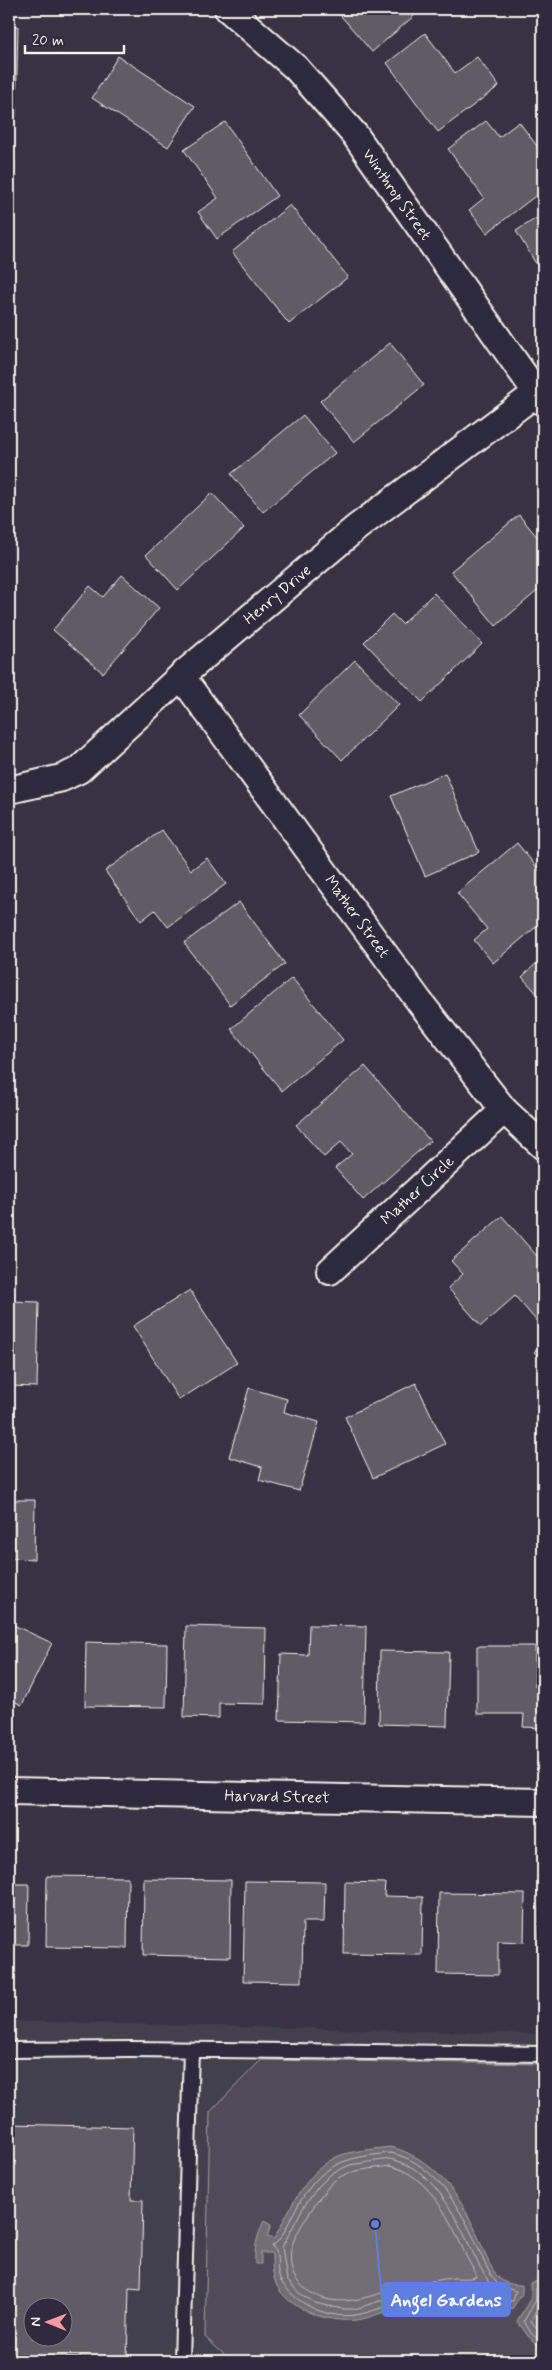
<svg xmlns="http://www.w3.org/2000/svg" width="552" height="2370" font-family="Mynerve,sans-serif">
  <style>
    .built { fill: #433f4e; fill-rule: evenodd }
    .green { fill: #504b59; stroke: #a29ea0 }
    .water { fill: #726e77; stroke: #a6a2a4 }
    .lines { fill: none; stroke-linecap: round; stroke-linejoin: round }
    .shore { stroke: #c0bdbb; stroke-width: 1 }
    .building { fill: #5f5c67; stroke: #f4f1e8; fill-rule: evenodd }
    .service-casing { stroke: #f4f1e8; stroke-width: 18 }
    .minor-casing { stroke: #f4f1e8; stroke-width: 30 }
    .service { stroke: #2f2a3d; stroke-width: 14 }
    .minor { stroke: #2f2a3d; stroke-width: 26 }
    .labels { text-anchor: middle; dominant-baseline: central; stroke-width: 5; stroke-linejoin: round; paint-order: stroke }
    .street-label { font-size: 16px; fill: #f4f1e8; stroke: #2f2a3d }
    .leader { fill: none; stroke: #5e7fdd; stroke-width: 2 }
    .callout-dot { fill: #5e7fdd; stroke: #2f2a3d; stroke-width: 2 }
    .callout { fill: #5e7fdd; stroke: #5e7fdd; stroke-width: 2 }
    .callout-label { font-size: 18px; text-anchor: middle; font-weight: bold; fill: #fff }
  </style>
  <rect width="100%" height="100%" fill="#373244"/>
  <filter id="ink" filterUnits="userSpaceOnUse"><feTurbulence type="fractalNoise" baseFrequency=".02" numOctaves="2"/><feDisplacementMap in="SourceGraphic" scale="10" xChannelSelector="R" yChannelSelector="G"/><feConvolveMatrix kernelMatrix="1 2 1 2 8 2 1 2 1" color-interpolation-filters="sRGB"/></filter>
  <g filter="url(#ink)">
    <path class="built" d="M9,2021l534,13v327h-534zM32,2308h30v30h-30z"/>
    <path class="green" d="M261,2060l282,4v297l-314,-2 -24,-22 5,-225z"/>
    <path class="water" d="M390,2147c42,9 71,49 87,87 6,14 12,34 23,45 6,5 15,6 22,6v9l-11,16 -8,-11c-31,-6 -65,-1 -96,5 -17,4 -33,14 -51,16 -27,3 -68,-10 -80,-36 -4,-10 -4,-21 -4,-31h-11v11h-6c-1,-16 2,-28 9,-43l7,4 -4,12 7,2c17,-31 35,-77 74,-86 14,-3 28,-4 42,-6z
      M543,2280v70l-15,-14 -11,-15 14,-23 -1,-15z"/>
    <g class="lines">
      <path class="shore" d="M391,2153c38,8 62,44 79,77 9,17 14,37 26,52 4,5 14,7 20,9l-3,10h-3c-8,-10 -20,-9 -31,-9 -25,0 -52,1 -76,8 -15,5 -30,12 -47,15 -27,4 -57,-9 -73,-31 -7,-8 -5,-19 -6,-29 0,-4 -3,-6 -5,-9 10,-6 14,-18 19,-28 27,-51 44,-60 100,-65z
        M390,2159c47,9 68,64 87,102 3,8 11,16 12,24l-35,1 -50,7 -49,16h-12l-28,-6 -16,-10 -12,-13 -5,-33 21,-39 15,-21 14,-14 18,-8z
        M390,2166c39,8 62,57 76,90 3,7 9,14 10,21 -7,2 -15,1 -23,1 -12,1 -25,4 -37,6 -38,6 -77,33 -113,3 -11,-9 -14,-23 -12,-37 1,-14 33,-61 44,-70 15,-11 37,-11 55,-14z
        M543,2285l-7,3v12l-12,21 7,12 12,11
        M543,2292l-2,10 -10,19 12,15"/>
    </g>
    <path class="building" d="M335,9h87l-50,43z
      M9,26h9l-2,91 -7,-1z
      M425,33l30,40 22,-16 22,29 -61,46 -51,-69z
      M118,56l77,50 -27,41 -76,-49z
      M486,121l13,16 20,-15 24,32v36l-56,43 -18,-23 15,-12 -36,-49z
      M225,122l52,74 -60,43 -19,-27 20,-14 -34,-48z
      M9,161l6,1 -1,87h-5z
      M290,205l58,72 -59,47 -57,-72z
      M543,214v61l-27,-44z
      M9,265h3l-2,90h-1z
      M390,343l34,42 -70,57 -34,-41z
      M9,372h4l-2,91h-2z
      M303,415l32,38 -72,59 -32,-38z
      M212,493l32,35 -66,62 -32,-35z
      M519,515l24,29v42l-47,40 -45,-55z
      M122,575l37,33 -56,65 -50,-43 37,-44 13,11z
      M434,593l48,51 -60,58 -58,-60 28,-28 10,10z
      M355,660l44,45 -57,55 -43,-45z
      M445,773l34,79 -54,24 -34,-80z
      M162,830l29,40 16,-12 19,26 -58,43 -13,-17 -14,11 -36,-50z
      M517,843l26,32v46l-50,42 -19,-23 13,-11 -30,-36z
      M239,902l46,62 -55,41 -46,-62z
      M543,957v43l-21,-23z
      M292,978l51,62 -61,51 -51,-62z
      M365,1066l65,75 -67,59 -28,-32 17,-14 -11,-12 -17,15 -28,-32z
      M502,1216l41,47v59l-3,3 -25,-29 -34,30 -33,-38 15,-14 -12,-13z
      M190,1290l47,73 -58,37 -46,-74z
      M9,1301l30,1 -2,85 -28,-1z
      M543,1343v18l-9,-9z
      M416,1383l29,61 -72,34 -28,-61z
      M249,1388l38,11 -3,13 35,10 -20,69 -40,-11 3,-13 -33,-10z
      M9,1500h26l-1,59 -25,-1z
      M9,1623l43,20 -30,62 -13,-6z
      M309,1625l57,1 -2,96 -85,-2 2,-66 27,1z
      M186,1626l80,2 -1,76 -46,-1v15l-35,-1z
      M86,1642l81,2 -1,63 -81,-1z
      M477,1646h58v41h8v41l-20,-1 1,-13h-47z
      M380,1651l69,1 -2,74 -68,-2z
      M47,1876l81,1 -1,71 -81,-1z
      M144,1879l87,1 -1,77 -87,-2z
      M245,1881l80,1 -1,40h-21l-1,60 -59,-1z
      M345,1882l40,1 -1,13 39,1 -1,58 -78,-1z
      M9,1884h20l-1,61h-19z
      M439,1893l86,1 -1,48 -26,-1v34l-60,-1z
      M540,1906h3v75h-5z
      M9,2124l124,3 -2,73h12l-2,89 -12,-1 -2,71 -118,-3zM32,2308h30v30h-30z"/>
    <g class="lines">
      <defs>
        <path id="service" d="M9,2050l122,-1 412,5
          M182,2361l9,-311"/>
        <g id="minor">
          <path id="s1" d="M228,9l68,59 59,67 188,267"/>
          <path id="s2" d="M181,676l238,325 85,109 39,36"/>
          <path id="s3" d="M9,790l53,-12 17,-8 102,-94 175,-148 187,-140"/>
          <path id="s4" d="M330,1271l174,-161"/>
          <path id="s5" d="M9,1791l534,11"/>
        </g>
      </defs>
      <use href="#service" class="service-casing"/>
      <use href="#minor" class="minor-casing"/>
      <use href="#service" class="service"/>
      <use href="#minor" class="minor"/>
    </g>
  </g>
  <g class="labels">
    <g class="street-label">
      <text stroke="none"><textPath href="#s1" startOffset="252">Winthrop Street</textPath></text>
      <text stroke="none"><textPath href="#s3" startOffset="338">Henry Drive</textPath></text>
      <text stroke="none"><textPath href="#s2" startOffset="298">Mather Street</textPath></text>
      <text stroke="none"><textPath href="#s4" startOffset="119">Mather Circle</textPath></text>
      <text stroke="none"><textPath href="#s5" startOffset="268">Harvard Street</textPath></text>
    </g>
  </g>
  <path class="leader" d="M375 2224L382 2300"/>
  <circle class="callout-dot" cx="375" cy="2224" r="5"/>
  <rect class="callout" x="382" y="2283" width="128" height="33" rx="5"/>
  <g class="callout-label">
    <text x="446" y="2306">Angel Gardens</text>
  </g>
  <rect width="552" height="2370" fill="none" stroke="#2f2a3d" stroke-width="30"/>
  <rect x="15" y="15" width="522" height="2340" fill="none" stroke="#f4f1e8" stroke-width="2" filter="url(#ink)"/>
  <g transform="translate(48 2322) rotate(271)"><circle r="24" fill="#2f2a3d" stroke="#7e7a81"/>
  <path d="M0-4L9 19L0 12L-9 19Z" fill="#ff9aa2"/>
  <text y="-8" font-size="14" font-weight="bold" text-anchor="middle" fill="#f4f1e8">N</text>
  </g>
  <path d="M25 45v8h99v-8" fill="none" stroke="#f4f1e8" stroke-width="2.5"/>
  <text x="32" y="45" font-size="15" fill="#f4f1e8" stroke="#2f2a3d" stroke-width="4" paint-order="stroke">20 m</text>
</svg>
